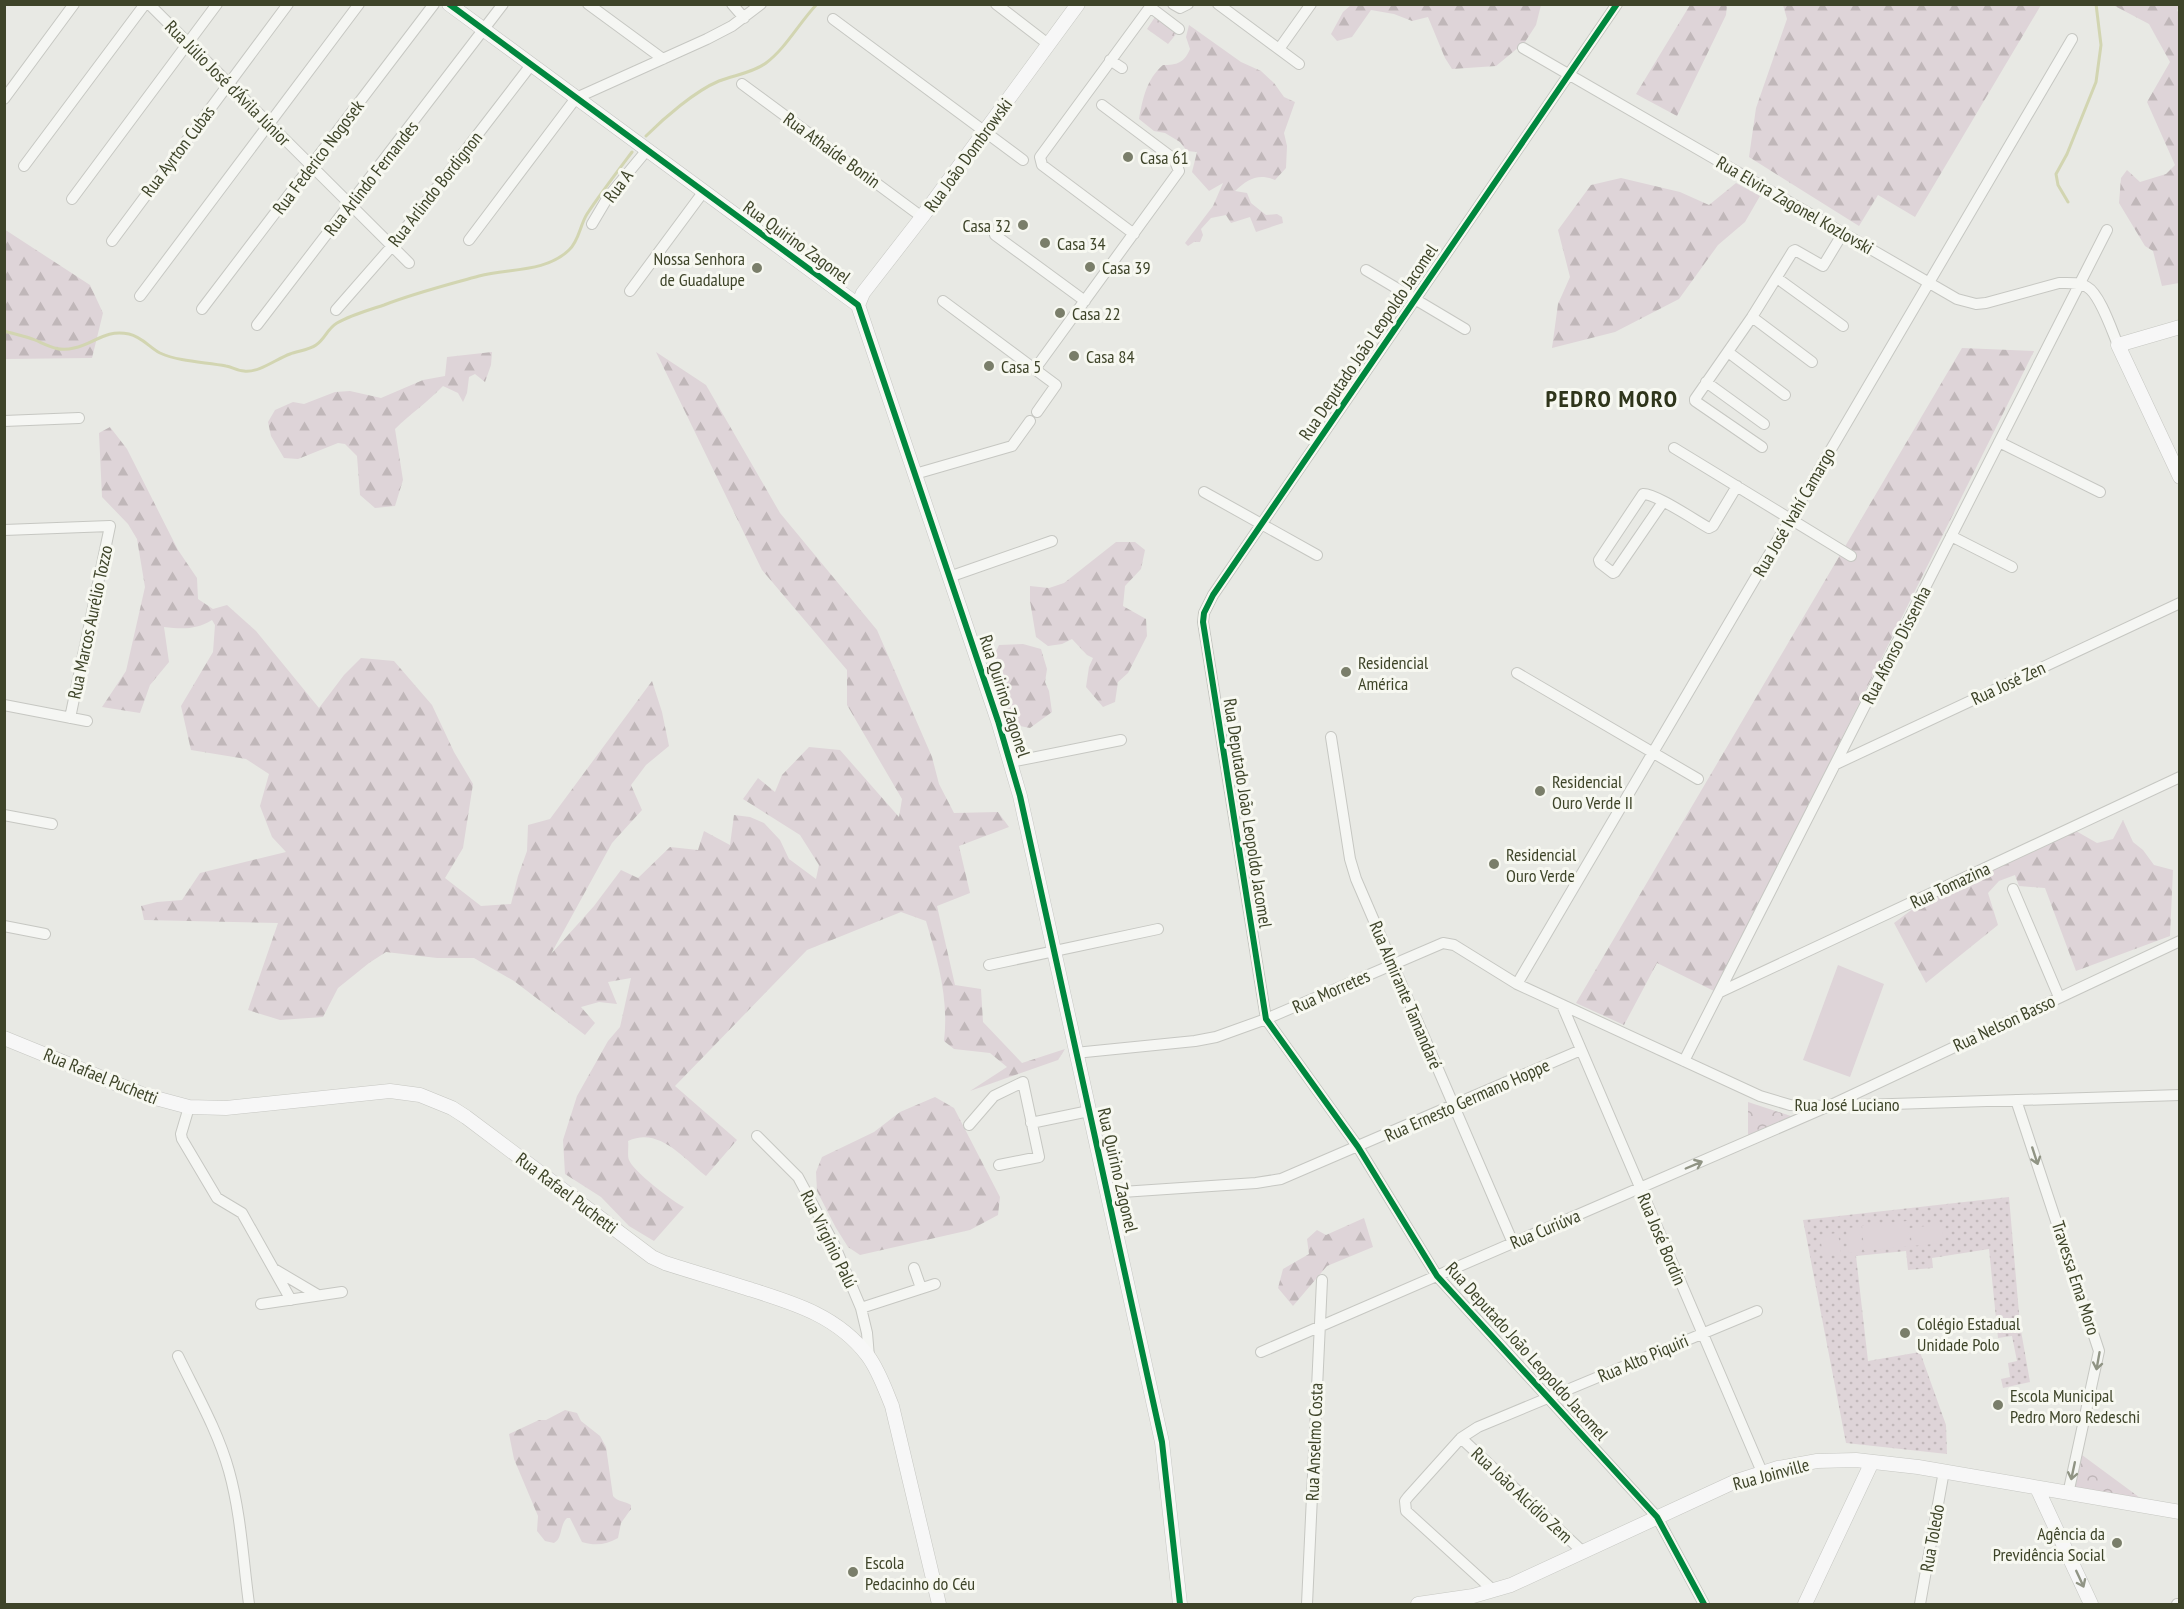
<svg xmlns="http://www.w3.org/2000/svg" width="2184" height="1609" font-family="'PT Sans Narrow',sans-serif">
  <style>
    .grass { fill: url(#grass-dots) }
    .forest { fill: url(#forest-firs) }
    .park { fill: url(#park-crowns) }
    .garden { fill: #ded4d8 }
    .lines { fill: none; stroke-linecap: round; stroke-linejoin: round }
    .stream { stroke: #d2d5b1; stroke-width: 3 }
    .street-casing { stroke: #c6c7c2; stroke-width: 12 }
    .secondary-casing { stroke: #c6c7c2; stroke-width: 15 }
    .street { stroke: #f5f6f3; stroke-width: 10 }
    .secondary { stroke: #f7f7f7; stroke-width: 14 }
    .cycleway-casing { stroke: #f7f8f1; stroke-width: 10 }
    .cycleway { stroke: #00873e; stroke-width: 6 }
    .oneway { stroke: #909484 }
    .oneway2 { stroke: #919586 }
    .poi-dot { fill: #7a7e6a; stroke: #f7f8f1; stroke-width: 2 }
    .labels { text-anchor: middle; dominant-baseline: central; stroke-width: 6; stroke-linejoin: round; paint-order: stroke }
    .street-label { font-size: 18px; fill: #3e4429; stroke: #f7f8f1 }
    .poi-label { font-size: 18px; fill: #3e4429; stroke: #f7f8f1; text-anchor: start }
    .district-label { font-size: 24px; font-weight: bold; letter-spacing: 1.5px; fill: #2f351b; stroke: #f7f8f1 }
  </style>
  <defs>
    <pattern id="grass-dots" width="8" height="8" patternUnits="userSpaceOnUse" patternTransform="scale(1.5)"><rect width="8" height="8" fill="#ded4d8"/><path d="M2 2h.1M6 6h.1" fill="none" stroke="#c0b7b9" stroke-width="1.8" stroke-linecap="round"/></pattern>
    <pattern id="forest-firs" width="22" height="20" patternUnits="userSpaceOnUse" patternTransform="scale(1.5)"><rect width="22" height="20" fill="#ded4d8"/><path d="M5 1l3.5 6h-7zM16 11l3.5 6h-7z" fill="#c0b7b9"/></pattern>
    <pattern id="park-crowns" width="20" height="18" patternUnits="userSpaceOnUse" patternTransform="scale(1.5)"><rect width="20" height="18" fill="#ded4d8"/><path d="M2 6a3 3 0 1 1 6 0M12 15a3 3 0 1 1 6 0" fill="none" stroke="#c0b7b9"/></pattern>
  </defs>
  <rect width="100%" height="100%" fill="#e8e9e4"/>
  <path class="grass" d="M2009,1197l11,128 10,57 -27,6 -2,-9 9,-2 -2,-14 9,-2 -5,-25 -14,2 -9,-89 -57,9 1,10 -25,2 -2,-19 -50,5 12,105 52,-9 26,73 1,29 -101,-11 -43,-223z"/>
  <path class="forest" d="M1351,5h190l-5,20 -11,17 -29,24 -44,3 -7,-11 -17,-41 -16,4 -18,-7 -23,-4 -19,27 -15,4 -6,-7 12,-22z
    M1690,5h37l-1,10 -49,101 -41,-22z
    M1783,5v-1l258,1 -126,212 -37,-22 -19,31 -110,-69 7,-49 31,-89z
    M2113,5h66v3l-2,2 3,6 -1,267 -17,3 -9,-35 -8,-5 -26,-43 2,-25 6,-8 13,12 26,-8 9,-9 -28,-63 23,-40 -21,-38z
    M1189,25l52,37 20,9 13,12 10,14 11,5 -11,31 3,13 -1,22 -11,12c-17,-7 -27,-1 -40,11l12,2 4,10 15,12 11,-1 5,3 1,6 -27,9 -6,-15 -19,6 -5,-8 -15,3 -10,11 2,6 -3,7h-6l-6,4 -3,-3 28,-37 10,-23 -14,8 -17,-19 5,-20 -10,-1 -7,-9 -15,-9 -11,-2 -15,-12c4,-21 7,-39 24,-54 14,0 21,-2 27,-16l-4,-12z
    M1621,178l59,14 29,13 27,-22 24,13 -15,26 -27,23 -39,54 -64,33 -63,16 6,-44 12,-27 -12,-47 33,-45z
    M4,229l86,56 13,28 -11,45 -87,1z
    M1962,348l72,3 -318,641 -59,-29 -33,62 -48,-22z
    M492,352l-1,13 -6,17 -10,-8 -6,3 -2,16 -4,9 -5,-9 -15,-7c-15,16 -33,28 -48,43l8,51 -8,26 -20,2 -15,-13 -3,-39 -12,-12 -7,-1 -40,16 -14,-1 -13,-22 -3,-14 7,-12 18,-8 11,2 31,-12 15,-1 31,7 42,-18 22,-4 2,-19z
    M656,352l50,33 74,128 97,117 55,127 7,27 15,29 44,-1 11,15 -50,19 11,47 -33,13 18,79 26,4 2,33 39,41 43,-14 -7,11 -88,31 37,-24 -17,-14 -36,-4 -10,-8c5,-42 -6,-80 -18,-120l-25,-9 -94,38 -132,136 62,54 -31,36c-22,-17 -47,-50 -78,-35 1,5 -1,14 1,19 4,11 44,42 55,47l-30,34 -25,-15 -28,-29 -36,-23 -2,-34 14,-44 31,-55 12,-14 11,-49 -23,4 9,22 -18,-2 -18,5 14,16 -10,12 -71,-54 -40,-23h-37l-51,-6 -17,11 -31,25 -15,29 -43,3 -32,-10 30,-87 -134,-3 -3,-14 16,-4 25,-2 18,-27 86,-21 -14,-15 -12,-31 9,-32 -23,-15 -55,-9 -10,-44 32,-54 2,-27 -3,-5c-16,10 -30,9 -48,7l5,35 -19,23 -10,28 -38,-6 24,-36 19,-84 -8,-48 -9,-15 -26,-27 -3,-64 11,-6 17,22 51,101 19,28 1,21 15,10 14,-4 29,26 63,77 25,-33 17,-17 33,3 38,44 22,47 19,32 -10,64 -18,30 36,28 30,-2 7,-28 9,-25 1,-26 22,-6 102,-138 10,31 7,34 -23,19 -15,20 11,25 -30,33 -61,111 43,-48 27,-36 17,8 32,-31 28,3 6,-19 26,14 4,-30 16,2 14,6 16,17 9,19 27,20 3,-14 -19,-30 -57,-36 15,-21 17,14 7,-17 27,-28 31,3 59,67 3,-18 -55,-94v-35l-85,-100z
    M1116,542h19l10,8 -4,19 -16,17 -2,20 23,13 1,17 -19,37 -10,9 -3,20 -12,5 -17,-20 3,-20 4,-9 -6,-3 -15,-16 -10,5 -14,2 -12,-9 -6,-36v-15l19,2 15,-5z
    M1023,644l18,5 6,20 -2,13 4,9 3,21 -22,16 -10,-2 -9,-6 -11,-33v-17l-7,-12 6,-13z
    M2123,820l10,22 10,8 11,15 19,5 -3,66 -94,35 -31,-83 -26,-2 -4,-11 -16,6 -11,12 10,32 -72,58 -32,-60 28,-21 154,-71 21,12 16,-4z
    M935,1097l19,11 46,89 -2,18 -28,15 -110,25 -12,-8 -12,-19 -19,-37 -1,-19 6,-15 52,-25 26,-20z
    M1364,1218l9,29 -46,19 -34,40 -15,-18 5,-19 26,-15 -2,-15 10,-9 9,5z
    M565,1410l12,3 4,8 19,15 6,11 7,49c5,6 12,5 18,9v4l-10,14 -3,15c-12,7 -23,8 -36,4l-12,-24h-3c-8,8 -4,20 -13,25l-9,-2 -8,-10 1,-15 -24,-57 -5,-25 30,-14h7z"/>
  <path class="park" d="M1155,17l22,16 -9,11 -21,-15z
    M1748,1102l46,15 -46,18z
    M2082,1455l61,45 -68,-11z"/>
  <path class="garden" d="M1838,965l46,19 -34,93 -47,-17z
    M1907,1221l3,25 -46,5 -2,-25z
    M1942,1224l2,19 -32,3 -2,-18z
    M1859,1227l3,24 -13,2 -3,-25z
    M1838,1233l3,20 -18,3 -3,-21z"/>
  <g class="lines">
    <path class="stream" d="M646,136c18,-18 49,-45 73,-55 15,-6 34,-8 47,-18 20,-15 33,-40 51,-59
      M2068,202l-10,-17 -2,-11 11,-20 29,-72 5,-37 -5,-41
      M4,331c10,3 22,5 31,9 14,6 23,12 39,8 21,-4 30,-19 55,-14 13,3 20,13 31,19 20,9 45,9 66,13 6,1 12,5 18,5 15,2 32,-12 46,-17 8,-3 19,-4 26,-9 9,-6 11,-16 21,-22 14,-8 32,-13 47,-18 31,-12 63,-20 95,-29 29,-8 66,-3 90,-26 10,-9 11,-25 18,-36 14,-21 30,-42 45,-62"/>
    <defs>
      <path id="street" d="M149,4l260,259
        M588,4l75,55
        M732,4l12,14
        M996,4l52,40
        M1173,4l7,4 8,-4
        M1218,4l81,60
        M1617,4l-404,591 -9,18 -1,9 63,397 92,128 79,129 220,241 47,87
        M833,19l190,141
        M1523,48l434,251 19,5 10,-1 73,-20c9,0 20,-1 28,4 13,7 25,44 31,58
        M1279,49l32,-45
        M1110,60l12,8
        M742,84l180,133
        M4,99l70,-95
        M24,166l121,-162
        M72,199l145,-195
        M592,224l16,-27 39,-47
        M1134,234l-92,-69 -2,-8 110,-150 29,22
        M995,235l90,66
        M469,240l107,-142 131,-59 25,-13 29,-22
        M112,241l176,-237
        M1366,270l99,59
        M1777,278l66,48
        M630,291l74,-100
        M140,296l219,-292
        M943,301l113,84 -19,27
        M202,309l232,-305
        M336,310l56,-64 139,-181
        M1752,317l60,45
        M257,325l246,-321
        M1728,352l57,43
        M1035,369l144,-198 -5,-12 -72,-54
        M1706,382l58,42
        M4,421l75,-3
        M1999,442l101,50
        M1762,447l-67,-46v-2l57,-82 41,-66 2,-1 28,16 20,-33
        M1674,448l177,108
        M915,474l97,-28 18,-25
        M1204,492l113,63
        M1663,502l-48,70 -2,1 -13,-10 -1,-3 44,-66c12,-1 53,27 66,34l4,-2 24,-40
        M4,530l106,-4 -40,192
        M1951,536l61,31
        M949,577l103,-36
        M1517,673l181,106
        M4,705l83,16
        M1331,737l19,122 6,20 157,364
        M1011,762l110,-22
        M1836,764l344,-161
        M4,815l48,9
        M2013,889l46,108
        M4,926l41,8
        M989,965l169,-36
        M1517,984l555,-945
        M1720,992l460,-215
        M1562,1005l200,467
        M1075,1053l120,-12 21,-4 50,-18 177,-76 11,2 63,39 243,112 30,9 39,1 351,-11
        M1684,1061l423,-831
        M2016,1100l83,251 -31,143
        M189,1107l-8,27 1,5 35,59 25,15 49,87
        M1031,1123l58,-12
        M969,1125l25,-29 29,-14 16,75 -40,8
        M757,1136l41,41 36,67 27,64 6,25 2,24
        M1107,1193l149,-10 25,-4 300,-129
        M914,1268l7,20
        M274,1269l44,26
        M261,1304l81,-12
        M861,1308l74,-24
        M1261,1352l568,-246 351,-165
        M178,1356c18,37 40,75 51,115 12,43 14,89 20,133
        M1461,1438l122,114
        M1494,1591l-88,-80 -1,-10 3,-4 53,-59 17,-11 279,-116
        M1307,1604l15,-324
        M1920,1604l24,-133
        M2177,1604h3"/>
      <path id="secondary" d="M449,4l409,301 140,416 22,75 142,646 18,162
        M858,305l5,-12 59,-76 156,-213
        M2180,327l-62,18 62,132
        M4,1038l140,57 45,12 37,1 164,-17 30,4 32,13 14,9 186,140 13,6c28,9 56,17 84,26 45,14 89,27 119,67 11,15 17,33 24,50l47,198
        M2037,1488l54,116
        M1418,1604l55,-8 38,-11 223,-103 44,-14 39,-7 39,-1 62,7 262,45
        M1805,1604l67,-142"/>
    </defs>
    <use href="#street" class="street-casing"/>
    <use href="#secondary" class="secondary-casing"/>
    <use href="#street" class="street"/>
    <use href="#secondary" class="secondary"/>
    <defs>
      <path id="cycleway" d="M449,4l409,301 140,416 22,75 142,646 18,162
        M1617,4l-404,591 -9,18 -1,9 63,397 92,128 79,129 220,241 47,87"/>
    </defs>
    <use href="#cycleway" class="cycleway-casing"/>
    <use href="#cycleway" class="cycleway"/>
  </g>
  <defs><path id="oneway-shaft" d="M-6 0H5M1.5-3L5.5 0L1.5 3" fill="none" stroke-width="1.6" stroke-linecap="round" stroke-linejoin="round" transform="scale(1.5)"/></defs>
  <g class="oneway">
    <use href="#oneway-shaft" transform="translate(2035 1156) rotate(72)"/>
    <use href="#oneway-shaft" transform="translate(1694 1165) rotate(-23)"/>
    <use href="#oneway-shaft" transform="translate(2098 1361) rotate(100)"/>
    <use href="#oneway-shaft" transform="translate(2073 1471) rotate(102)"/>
  </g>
  <use class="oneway2" href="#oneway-shaft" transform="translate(2080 1579) rotate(65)"/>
  <g class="poi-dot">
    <circle cx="1128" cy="157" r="6"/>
    <circle cx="1023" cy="225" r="6"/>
    <circle cx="1045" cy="243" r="6"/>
    <circle cx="1090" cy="267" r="6"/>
    <circle cx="757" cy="268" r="6"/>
    <circle cx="1060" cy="313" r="6"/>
    <circle cx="1074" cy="356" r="6"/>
    <circle cx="989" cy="366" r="6"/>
    <circle cx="1346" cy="672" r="6"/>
    <circle cx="1540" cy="791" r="6"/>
    <circle cx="1494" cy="864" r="6"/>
    <circle cx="1905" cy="1333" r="6"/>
    <circle cx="1998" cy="1405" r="6"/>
    <circle cx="2117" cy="1543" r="6"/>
    <circle cx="853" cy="1572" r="6"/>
  </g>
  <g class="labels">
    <g class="street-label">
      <text transform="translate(228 83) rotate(45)">Rua Júlio José d'Ávila Júnior</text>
      <text transform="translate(832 150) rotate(36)">Rua Athaíde Bonin</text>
      <text transform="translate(178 151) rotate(-53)">Rua Ayrton Cubas</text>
      <text transform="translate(968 155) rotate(-54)">Rua João Dombrowski</text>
      <text transform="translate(318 157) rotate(-53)">Rua Federico Nogosek</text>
      <text transform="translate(371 178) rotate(-52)">Rua Arlindo Fernandes</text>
      <text transform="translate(618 186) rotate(-53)">Rua A</text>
      <text transform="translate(435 189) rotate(-52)">Rua Arlindo Bordignon</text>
      <text transform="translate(1795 205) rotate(30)">Rua Elvira Zagonel Kozlovski</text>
      <text transform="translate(797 242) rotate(36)">Rua Quirino Zagonel</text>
      <text transform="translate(1368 342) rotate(-56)">Rua Deputado João Leopoldo Jacomel</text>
      <text transform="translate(1794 512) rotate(-60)">Rua José Ivahí Camargo</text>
      <text transform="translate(90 622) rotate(-78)">Rua Marcos Aurélio Tozzo</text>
      <text transform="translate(1896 645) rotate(-63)">Rua Afonso Dissenha</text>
      <text transform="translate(2008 683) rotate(-25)">Rua José Zen</text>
      <text transform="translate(1005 696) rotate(72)">Rua Quirino Zagonel</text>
      <text transform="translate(1248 813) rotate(81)">Rua Deputado João Leopoldo Jacomel</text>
      <text transform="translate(1950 885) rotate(-25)">Rua Tomazina</text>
      <text transform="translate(1331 991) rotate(-24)">Rua Morretes</text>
      <text transform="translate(1406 995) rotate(67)">Rua Almirante Tamandaré</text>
      <text transform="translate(2004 1023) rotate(-25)">Rua Nelson Basso</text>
      <text transform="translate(101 1076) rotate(22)">Rua Rafael Puchetti</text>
      <text transform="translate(1467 1100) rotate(-24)">Rua Ernesto Germano Hoppe</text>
      <text x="1847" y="1104">Rua José Luciano</text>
      <text transform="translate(1118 1170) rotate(77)">Rua Quirino Zagonel</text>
      <text transform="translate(567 1193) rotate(37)">Rua Rafael Puchetti</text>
      <text transform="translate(1545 1229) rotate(-23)">Rua Curiúva</text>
      <text transform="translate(829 1239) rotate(64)">Rua Virgínio Palú</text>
      <text transform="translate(1662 1239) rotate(67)">Rua José Bordin</text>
      <text transform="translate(2076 1278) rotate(72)">Travessa Ema Moro</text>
      <text transform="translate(1527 1351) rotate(48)">Rua Deputado João Leopoldo Jacomel</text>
      <text transform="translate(1643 1358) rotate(-23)">Rua Alto Piquiri</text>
      <text transform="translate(1314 1442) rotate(-88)">Rua Anselmo Costa</text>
      <text transform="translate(1771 1474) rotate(-15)">Rua Joinville</text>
      <text transform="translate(1522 1495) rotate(43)">Rua João Alcídio Zem</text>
      <text transform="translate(1932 1538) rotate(-80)">Rua Toledo</text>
    </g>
    <g class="poi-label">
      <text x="1140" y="157">Casa 61</text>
      <text x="1011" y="225" text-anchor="end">Casa 32</text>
      <text x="1057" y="243">Casa 34</text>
      <text x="745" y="258" text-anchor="end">Nossa Senhora<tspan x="745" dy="21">de Guadalupe</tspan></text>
      <text x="1102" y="267">Casa 39</text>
      <text x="1072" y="313">Casa 22</text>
      <text x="1086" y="356">Casa 84</text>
      <text x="1001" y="366">Casa 5</text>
      <text x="1358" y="662">Residencial<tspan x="1358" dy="21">América</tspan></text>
      <text x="1552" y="781">Residencial<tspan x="1552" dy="21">Ouro Verde II</tspan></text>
      <text x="1506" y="854">Residencial<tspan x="1506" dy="21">Ouro Verde</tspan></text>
      <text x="1917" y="1323">Colégio Estadual<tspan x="1917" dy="21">Unidade Polo</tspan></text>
      <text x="2010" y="1395">Escola Municipal<tspan x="2010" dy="21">Pedro Moro Redeschi</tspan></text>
      <text x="2105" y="1533" text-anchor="end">Agência da<tspan x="2105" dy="21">Previdência Social</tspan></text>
      <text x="865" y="1562">Escola<tspan x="865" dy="21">Pedacinho do Céu</tspan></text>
    </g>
    <g class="district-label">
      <text x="1612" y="398">PEDRO MORO</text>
    </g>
  </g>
  <rect width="2184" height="1609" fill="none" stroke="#3e4429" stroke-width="12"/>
</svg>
